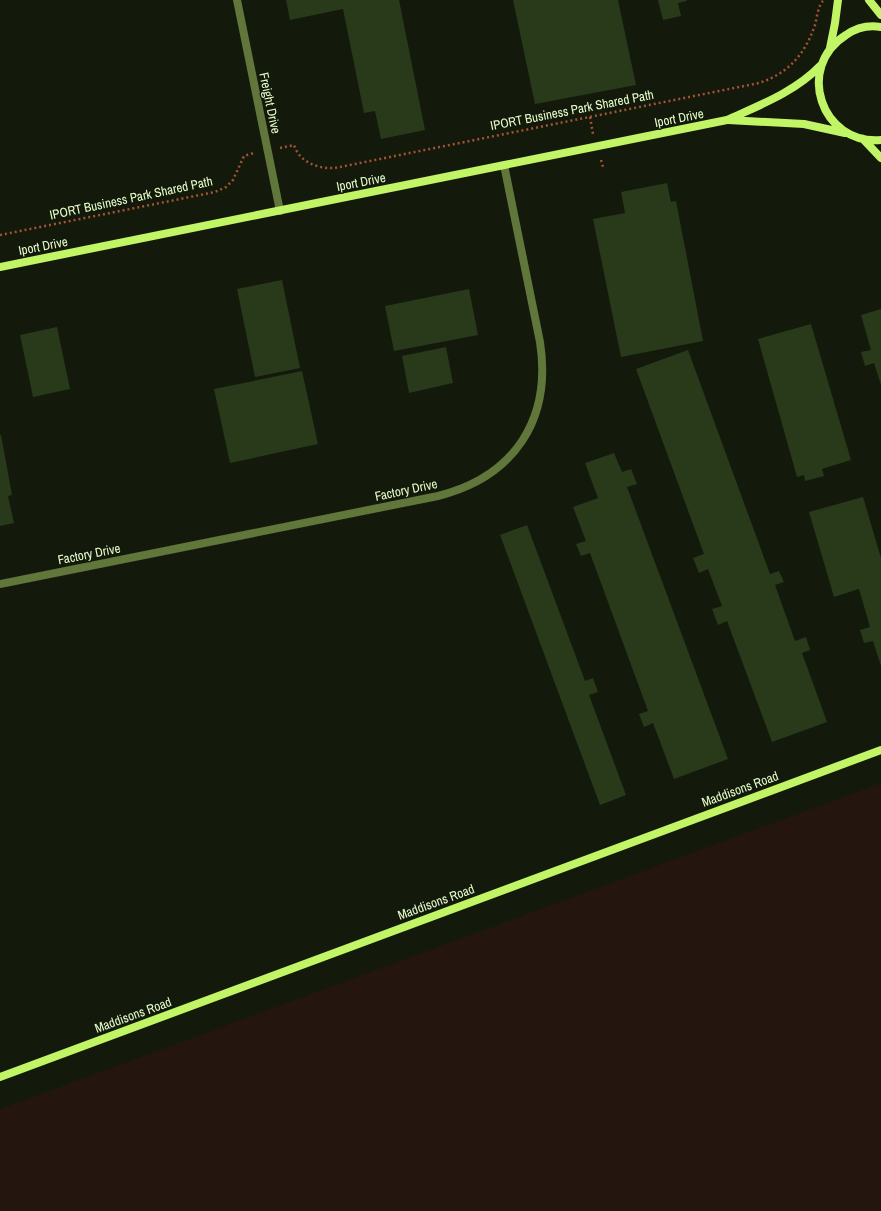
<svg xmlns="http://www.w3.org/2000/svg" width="881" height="1211" font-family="'Archivo Narrow',sans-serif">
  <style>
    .green { fill: #24150f }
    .building { fill: #283a19 }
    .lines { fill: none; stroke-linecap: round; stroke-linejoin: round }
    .path { stroke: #a45334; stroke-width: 2.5; stroke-dasharray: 2 3; stroke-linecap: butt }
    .street { stroke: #60763a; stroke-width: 8 }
    .secondary { stroke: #c1f566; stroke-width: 8 }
    .labels { text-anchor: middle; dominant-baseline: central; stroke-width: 3; stroke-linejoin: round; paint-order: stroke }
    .street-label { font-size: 13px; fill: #e5fcc9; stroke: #131a0c }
  </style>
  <rect width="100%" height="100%" fill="#131a0c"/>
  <path class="green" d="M881,783v428h-881v-102z"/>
  <path class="building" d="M286,0h113l26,130 -44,9 -6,-28 -11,2 -21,-104 -53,11z
    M513,0h105l18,85 -101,19z
    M658,0h28l1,1 -9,2 3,13 -18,4z
    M667,183l4,19 5,-1 27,140 -82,16 -28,-138 32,-6 -4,-21z
    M282,280l18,88 -45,9 -18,-88z
    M469,289l9,46 -84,16 -9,-45z
    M881,309v76l-7,-22 -9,3 -4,-14 10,-2 -10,-35z
    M811,324l40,136 -29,9 2,7 -19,5 -1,-6 -7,2 -39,-138z
    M57,327l13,62 -37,8 -13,-62z
    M446,347l7,36 -44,10 -7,-37z
    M688,350l82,224 9,-3 5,11 -9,3 20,56 11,-4 4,13 -8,3 25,69 -55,20 -45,-121 -9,4 -6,-16 10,-3 -14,-37 -9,4 -6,-15 11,-4 -68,-185z
    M302,371l16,73 -88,19 -16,-74z
    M0,435h1l11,60 -4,1 6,27 -14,3z
    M614,453l8,19 9,-3 6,15 -10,3 101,272 -54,20 -21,-56 -9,4 -5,-13 9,-3 -58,-158 -9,3 -5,-12 10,-3 -13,-34 25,-9 -13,-35z
    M863,497l18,61v108l-8,-25 -9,2 -4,-13 10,-3 -11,-38 -25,8 -25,-85z
    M527,525l58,156 8,-3 5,14 -9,3 37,100 -26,10 -100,-270z"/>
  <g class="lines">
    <path class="path" d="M590,117l3,17
      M280,148l14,-3c6,18 25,24 41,23l424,-85c30,-10 46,-29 56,-58 2,-8 3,-19 8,-24
      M601,160l2,7
      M0,235l215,-43 11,-5 7,-7 11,-24 10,-3"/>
    <path class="street" d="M237,0l43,211
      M0,584l438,-88c76,-19 114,-76 102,-154l-36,-177"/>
    <path class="secondary" d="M869,0l12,15
      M881,27c-12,-2 -25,1 -35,8 -51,32 -25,110 35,105
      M830,48l5,-25 3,-23
      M728,120l76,4 41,9
      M863,139l18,19
      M0,267l727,-147c33,-15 68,-28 94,-55
      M0,1077l881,-327"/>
  </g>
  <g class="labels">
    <g class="street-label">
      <text transform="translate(270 103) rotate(78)">Freight Drive</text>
      <text transform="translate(572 110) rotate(-11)">IPORT Business Park Shared Path</text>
      <text transform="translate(679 118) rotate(-11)">Iport Drive</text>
      <text transform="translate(361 182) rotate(-11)">Iport Drive</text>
      <text transform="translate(131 198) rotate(-12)">IPORT Business Park Shared Path</text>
      <text transform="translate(43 246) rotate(-11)">Iport Drive</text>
      <text transform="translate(406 490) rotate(-12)">Factory Drive</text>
      <text transform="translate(89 554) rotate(-11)">Factory Drive</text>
      <text transform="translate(740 789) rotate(-20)">Maddisons Road</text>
      <text transform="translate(436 902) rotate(-20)">Maddisons Road</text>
      <text transform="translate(133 1015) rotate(-20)">Maddisons Road</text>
    </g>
  </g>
</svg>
